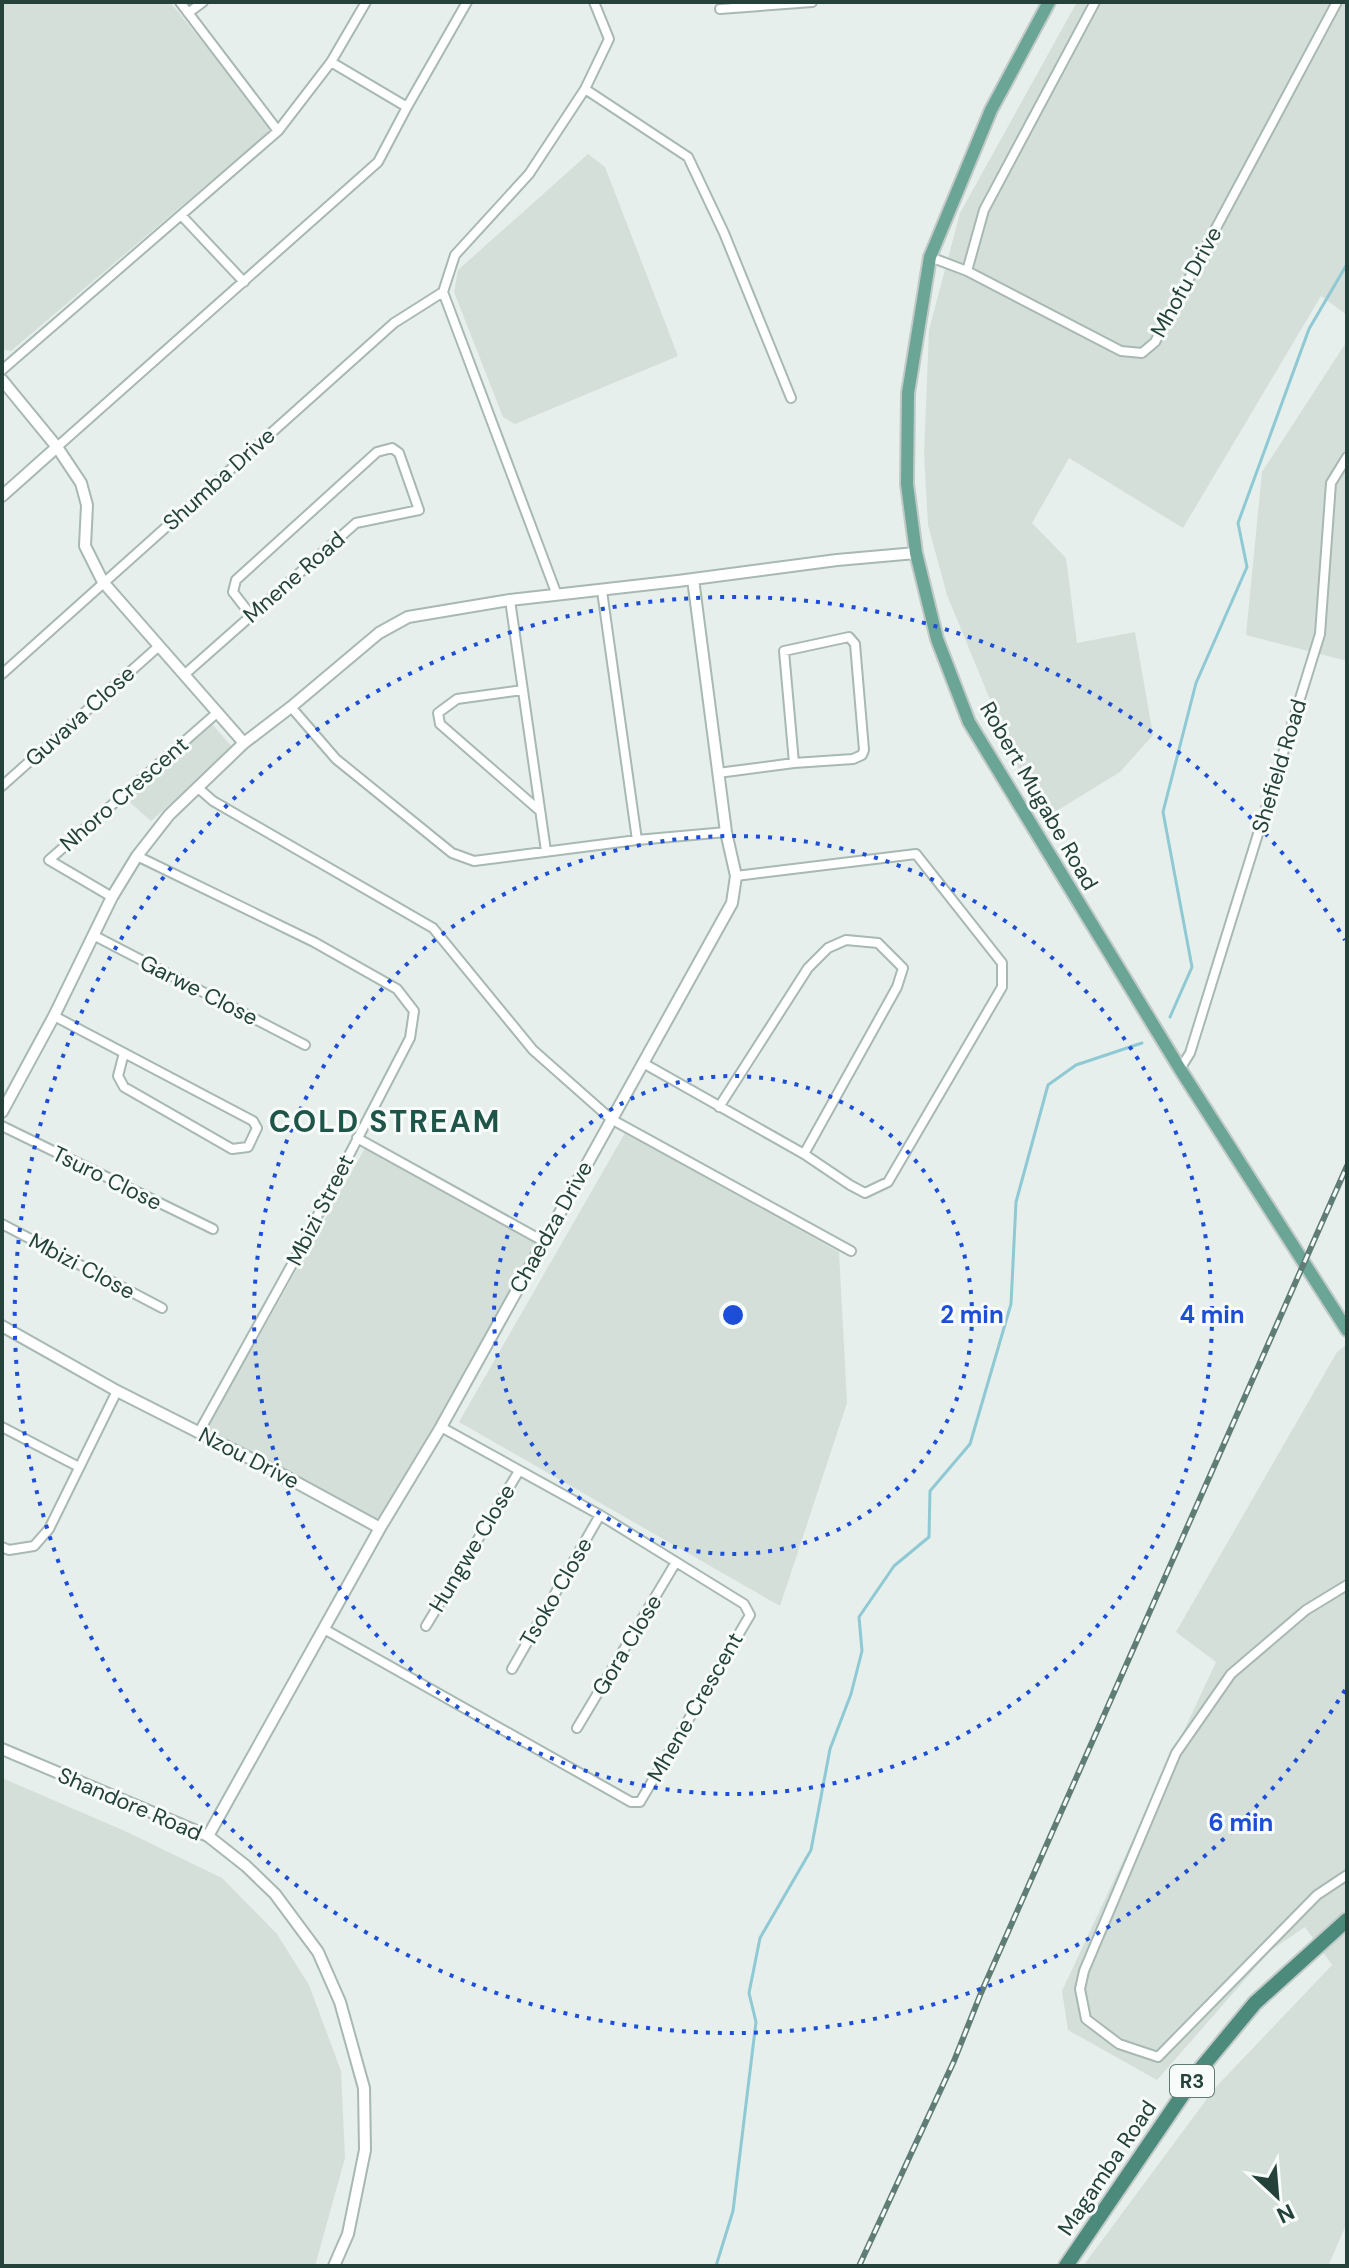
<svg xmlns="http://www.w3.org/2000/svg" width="1349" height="2268" font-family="'DM Sans',sans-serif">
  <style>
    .built { fill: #d4dfda }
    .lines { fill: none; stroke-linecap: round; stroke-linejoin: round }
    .stream { stroke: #8ec9d4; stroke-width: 3 }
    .minor-casing { stroke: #a8b8b2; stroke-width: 12 }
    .tertiary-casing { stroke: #a8b8b2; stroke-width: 14 }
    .primary-casing { stroke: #c2cac8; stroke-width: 16 }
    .trunk-casing { stroke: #c2cac8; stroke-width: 18 }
    .minor { stroke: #fff; stroke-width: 8 }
    .tertiary { stroke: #fff; stroke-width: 10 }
    .primary { stroke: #6aa596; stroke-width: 12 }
    .trunk { stroke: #4c8a7c; stroke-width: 14 }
    .rail-casing { stroke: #5f7d75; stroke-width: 6 }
    .rail { stroke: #f7fbf9; stroke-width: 3; stroke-dasharray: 9; stroke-linecap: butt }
    .ring { fill: none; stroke: #1d4ed8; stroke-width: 4; stroke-dasharray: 4 8 }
    .labels { text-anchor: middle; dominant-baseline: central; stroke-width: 6; stroke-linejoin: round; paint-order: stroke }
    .shield { fill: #f7fbf9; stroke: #637a73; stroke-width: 2 }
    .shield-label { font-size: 20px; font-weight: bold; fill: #24423a }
    .street-label { font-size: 22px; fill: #24423a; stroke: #f7fbf9 }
    .district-label { font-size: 30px; font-weight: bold; letter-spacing: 2px; fill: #1f5548; stroke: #f7fbf9 }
    .centre { fill: #1d4ed8; stroke: #f7fbf9; stroke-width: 4 }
    .ring-label { font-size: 24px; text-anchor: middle; font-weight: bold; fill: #1d4ed8; stroke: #f7fbf9; stroke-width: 6; stroke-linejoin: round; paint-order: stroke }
  </style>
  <rect width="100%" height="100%" fill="#e6efeb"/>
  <path class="built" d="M2,2h168l103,126 -262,223 -9,-2z
    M1077,2h270v313l-26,-19 -138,232 -114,-70 -37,65 34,35 11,85 58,-11 18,103 -33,37 -80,49 -93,-226 -19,-70 -4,-71 5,-124 31,-117z
    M588,154l17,13 73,189 -163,68 -12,-7 -49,-125 4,-22z
    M1347,341v320l-101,-26 16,-163z
    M212,724l21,24 -82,73 -26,-23z
    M625,1133l214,119 8,151 -67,203 -321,-184z
    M365,1148l174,94 -158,280 -174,-93z
    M1347,1344v879l-19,43h-245l132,-178 117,-123 -27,-38 -35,24 -113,129 -89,-50 -6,-39 154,-329 -40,-30 161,-280z
    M2,1778l125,54 95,46 55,56 32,51 32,86 4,87 -30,108h-313z"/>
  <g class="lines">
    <path class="stream" d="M1170,1017l22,-50 -29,-155 33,-129 51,-116 -9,-44 71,-194 38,-65
      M716,2266l17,-55 23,-189 -7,-29 11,-55 51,-88 19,-101 21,-55 11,-43 -3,-34 35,-51 35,-29 1,-46 40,-47 41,-140 5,-102 32,-117 28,-20 66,-22"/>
    <defs>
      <path id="minor" d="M180,2l98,129
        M720,9l92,-7
        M188,13l15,-11
        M331,62l76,45
        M585,89l103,68 36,76 67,165
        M181,215l63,67
        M930,257l37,14 154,80 21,2 13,-11 182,-340
        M967,271l17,-61 111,-208
        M2,370l276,-239 53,-69 35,-60
        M57,447l321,-285 29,-55 60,-105
        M602,591l35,249
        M557,595l-114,-303 12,-37 74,-81 56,-85 24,-50 -15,-37
        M510,600l36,251
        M2,674l392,-351 49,-31
        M184,675l172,-152 63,-13 -20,-57 -7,-5 -15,4 -141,128 -3,12 17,22
        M523,690l-66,9 -19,14 2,11 100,87
        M291,707l45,52 116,94 22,8 163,-21 89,-8
        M718,773l76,-10 59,-4 9,-4 2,-5 -9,-106 -6,-7 -65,14 10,112
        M2,786l157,-140
        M197,787l16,14 220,127 100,122 78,69 240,132
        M137,856l177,86 83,47 17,22 -4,27 -115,221 -96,173
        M112,897l-63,-37 169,-148
        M93,935l212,110
        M54,1016l199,105 4,7 -9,19 -16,2 -108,-62 -6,-11 6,-23
        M643,1063l161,91 46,31 15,8 23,-11 114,-195v-24l-86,-109 -180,22
        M1180,1069l10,-16 130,-419 11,-151 16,-26
        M719,1107l89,-139 20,-20 18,-8 32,3 25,25 -6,19 -93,167
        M2,1126l211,103
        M357,1138l186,103
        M2,1224l160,84
        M2,1427l77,40
        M2,1547l7,3 25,-4 15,-17 68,-138
        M1347,1585l-41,25 -75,64 -55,79 -92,218 -4,18 6,30 33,25 39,13 159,-162 30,-20
        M426,1626l93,-155
        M324,1629l307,173h9l110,-187 -6,-11 -144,-89 -159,-88
        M512,1669l88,-154
        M577,1728l99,-166"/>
      <path id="tertiary" d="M2,380l55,67 24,36 6,22 -2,41 18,36 141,161
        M2,496l55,-49
        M2,1112l52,-96 58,-119 25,-41 32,-41 75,-72 47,-36 88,-74 29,-16 102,-17 168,-19 159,-21 79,-7
        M2,1326l115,65 162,82 101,55
        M2,1749l206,87 38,30 29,28 43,58 22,50 24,86 1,62 -17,84 -14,32
        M208,1836l172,-308 61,-101 291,-524 4,-27 -10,-44 -33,-253"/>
      <path id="primary" d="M1049,2l-58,108 -61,147 -22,136 -1,91 9,69 21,86 32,83 211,347 167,261"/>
      <path id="trunk" d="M1066,2266l132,-194 57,-69 92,-83"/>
    </defs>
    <use href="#minor" class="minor-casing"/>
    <use href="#tertiary" class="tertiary-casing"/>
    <use href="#primary" class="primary-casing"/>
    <use href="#trunk" class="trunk-casing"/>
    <use href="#minor" class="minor"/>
    <use href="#tertiary" class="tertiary"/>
    <use href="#primary" class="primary"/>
    <use href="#trunk" class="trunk"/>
    <defs>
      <path id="rail" d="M859,2266l95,-205 27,-68 366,-827"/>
    </defs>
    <use href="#rail" class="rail-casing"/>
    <use href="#rail" class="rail"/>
  </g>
  <g class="ring">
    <circle cx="733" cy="1315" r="239"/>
    <circle cx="733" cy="1315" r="479"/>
    <path d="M1345 1690A718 718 0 1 1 1345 940"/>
  </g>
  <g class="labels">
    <rect class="shield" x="1170" y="2065" width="44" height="32" rx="6"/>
    <g class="shield-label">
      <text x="1192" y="2081">R3</text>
    </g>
    <g class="street-label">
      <text transform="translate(1186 282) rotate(-61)">Mhofu Drive</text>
      <text transform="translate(219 479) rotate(-42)">Shumba Drive</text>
      <text transform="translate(294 577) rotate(-41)">Mnene Road</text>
      <text transform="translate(80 716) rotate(-42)">Guvava Close</text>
      <text transform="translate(1279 766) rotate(-73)">Shefield Road</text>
      <text transform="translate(124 794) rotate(-41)">Nhoro Crescent</text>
      <text transform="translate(1039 796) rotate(60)">Robert Mugabe Road</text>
      <text transform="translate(199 990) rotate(27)">Garwe Close</text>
      <text transform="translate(107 1178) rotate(26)">Tsuro Close</text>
      <text transform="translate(320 1210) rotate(-63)">Mbizi Street</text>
      <text transform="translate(551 1227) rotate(-61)">Chaedza Drive</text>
      <text transform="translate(82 1266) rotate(28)">Mbizi Close</text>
      <text transform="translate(249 1458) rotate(27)">Nzou Drive</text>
      <text transform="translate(472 1548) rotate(-59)">Hungwe Close</text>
      <text transform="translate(556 1592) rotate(-60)">Tsoko Close</text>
      <text transform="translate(627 1645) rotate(-59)">Gora Close</text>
      <text transform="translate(695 1707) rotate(-60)">Mhene Crescent</text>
      <text transform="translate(130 1804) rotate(23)">Shandore Road</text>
      <text transform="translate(1107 2168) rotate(-56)">Magamba Road</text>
    </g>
    <g class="district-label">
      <text x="385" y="1121">COLD STREAM</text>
    </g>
  </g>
  <circle cx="733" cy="1315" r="12" class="centre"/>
  <g class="ring-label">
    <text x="972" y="1323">2 min</text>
    <text x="1212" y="1323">4 min</text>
    <text x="1241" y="1831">6 min</text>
  </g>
  <rect width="1349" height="2268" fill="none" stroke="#24423a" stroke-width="8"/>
  <g transform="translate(1277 2196) rotate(154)" stroke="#f7fbf9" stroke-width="6" paint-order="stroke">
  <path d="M0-6L14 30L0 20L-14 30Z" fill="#24423a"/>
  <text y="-12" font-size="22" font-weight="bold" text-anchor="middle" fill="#24423a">N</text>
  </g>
</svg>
